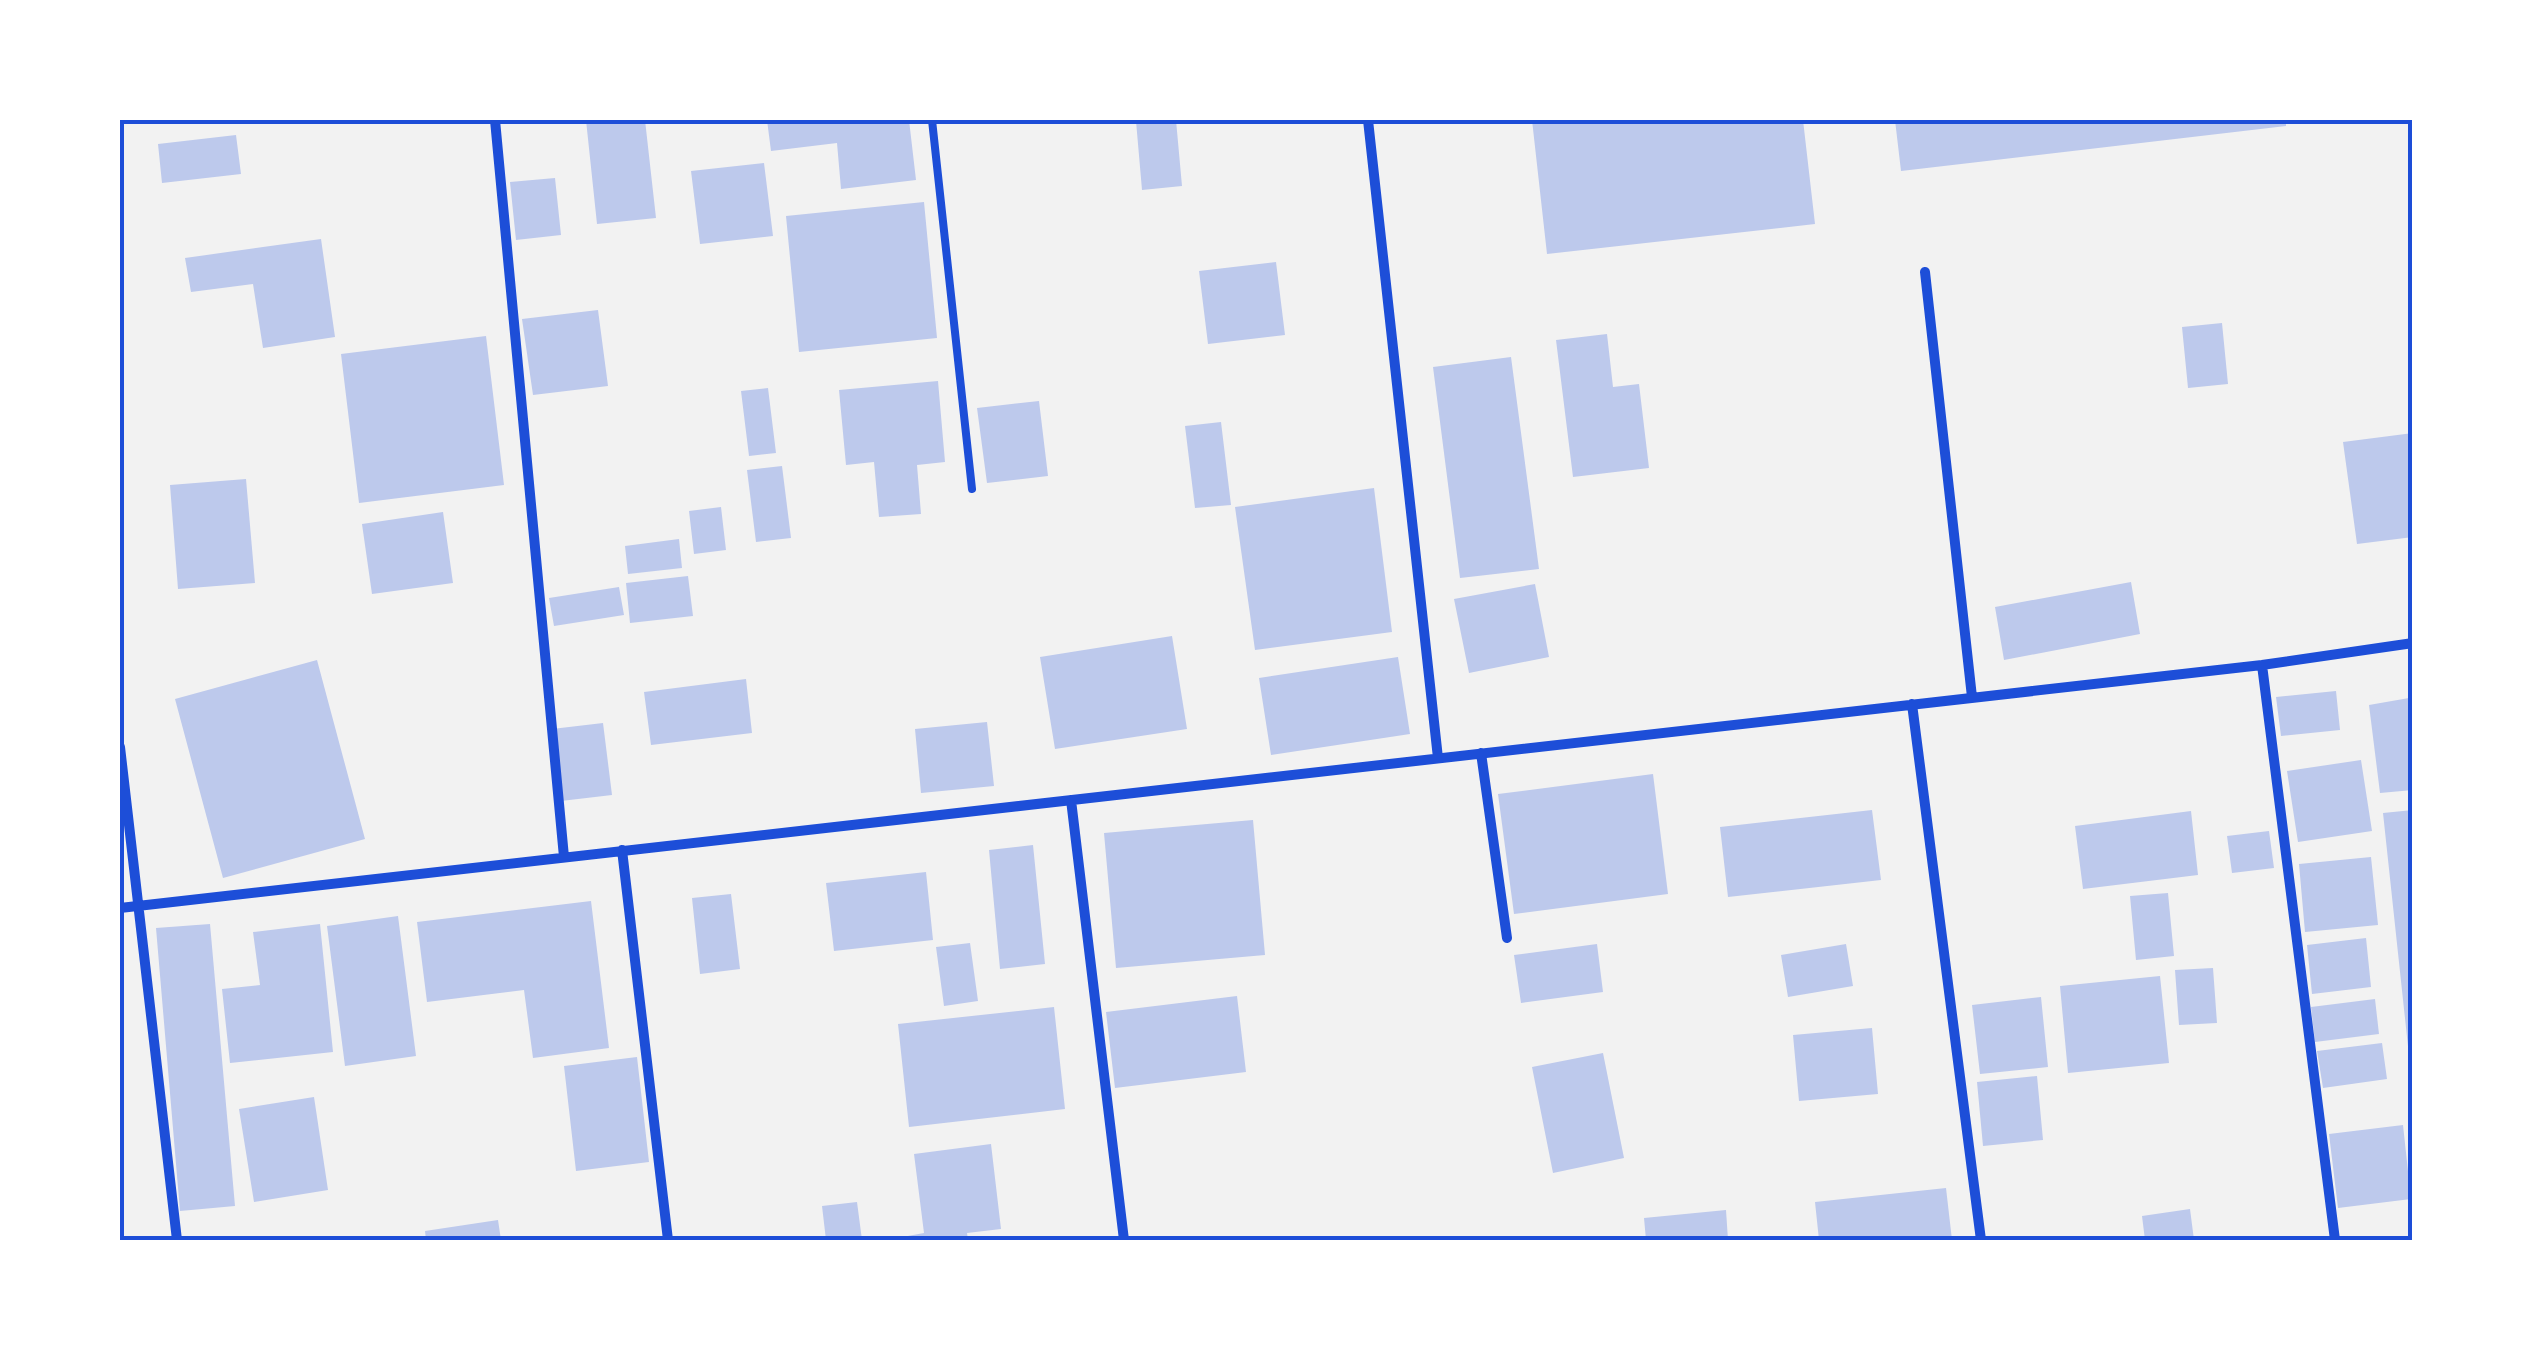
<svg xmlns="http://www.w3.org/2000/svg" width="2533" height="1360" font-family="'IBM Plex Sans',sans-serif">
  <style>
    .building { fill: #bdc9ec }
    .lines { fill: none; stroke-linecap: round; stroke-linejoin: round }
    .service { stroke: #1d4ed8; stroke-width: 8 }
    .minor { stroke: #1d4ed8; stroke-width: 10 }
    .neatline { fill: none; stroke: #1d4ed8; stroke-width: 4 }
  </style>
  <rect width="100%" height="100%" fill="#f2f2f2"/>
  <path class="building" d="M586,120h59l11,98 -59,6z
    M767,120h142l7,60 -75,9 -4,-46 -66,8z
    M1176,120l6,66 -40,4 -6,-69z
    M1532,120h271l12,104 -268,30z
    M1895,120h391v6l-385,45z
    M236,135l5,39 -79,9 -4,-39z
    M764,163l9,73 -73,8 -9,-73z
    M555,178l6,57 -45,5 -6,-58z
    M924,202l13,136 -138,14 -13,-136z
    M321,239l14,98 -72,11 -10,-64 -62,8 -6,-34z
    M1276,262l9,73 -77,9 -9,-73z
    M598,310l10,76 -75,9 -11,-76z
    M2222,323l6,61 -40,4 -6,-61z
    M1607,334l6,53 26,-3 10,84 -76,9 -17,-137z
    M486,336l18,149 -145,18 -18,-149z
    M1511,357l28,212 -79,9 -27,-211z
    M938,381l7,81 -28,3 4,49 -42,3 -5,-55 -28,3 -7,-75z
    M768,388l8,65 -27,3 -8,-65z
    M1039,401l9,75 -61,7 -10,-75z
    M1221,422l10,83 -36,3 -10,-82z
    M2413,433v104l-56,7 -14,-102z
    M782,466l9,72 -35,4 -9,-72z
    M246,479l9,104 -77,6 -8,-104z
    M1374,488l18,144 -137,18 -20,-143z
    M721,507l5,43 -32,4 -5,-43z
    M443,512l10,71 -81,11 -10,-70z
    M679,539l3,29 -54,6 -3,-28z
    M688,576l5,40 -63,7 -4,-40z
    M2131,582l9,52 -136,26 -9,-53z
    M1535,584l14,73 -80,16 -15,-74z
    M619,587l5,28 -70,11 -5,-28z
    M1172,636l15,93 -132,20 -15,-92z
    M1398,657l12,77 -139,21 -12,-77z
    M317,660l48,179 -142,39 -48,-179z
    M746,679l6,54 -101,12 -7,-53z
    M2336,691l4,39 -59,6 -5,-39z
    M2409,698h4v92l-33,3 -11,-88z
    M987,722l7,64 -73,7 -6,-64z
    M603,723l9,72 -51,6 -9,-72z
    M2361,760l11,71 -74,11 -11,-71z
    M1653,774l15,120 -154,20 -16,-120z
    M1872,810l9,70 -153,17 -8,-70z
    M2413,810v255h-3l-27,-252z
    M2191,811l7,64 -115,14 -8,-63z
    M1253,820l12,135 -149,13 -12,-135z
    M2269,831l5,37 -42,5 -5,-37z
    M1033,845l12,119 -45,5 -11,-119z
    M2371,857l7,68 -73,7 -6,-68z
    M926,872l7,68 -99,11 -8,-68z
    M2168,893l6,63 -38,4 -6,-64z
    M731,894l9,75 -40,5 -8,-76z
    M591,901l18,147 -76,10 -9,-68 -97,12 -10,-80z
    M398,916l18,140 -71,10 -18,-140z
    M210,924l25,282 -55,5 -24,-283z
    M320,924l13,128 -103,11 -8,-74 38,-4 -7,-53z
    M2366,938l5,49 -59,7 -5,-49z
    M970,943l8,58 -34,5 -8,-59z
    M1597,944l6,48 -82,11 -7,-48z
    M1846,944l7,42 -65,11 -7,-42z
    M2213,968l4,55 -38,2 -4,-55z
    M2160,976l9,87 -101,10 -8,-87z
    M1237,996l9,76 -131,16 -9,-76z
    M2041,997l7,70 -68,7 -8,-69z
    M2375,999l4,35 -64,8 -4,-35z
    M1054,1007l11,102 -156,18 -11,-103z
    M1872,1028l6,66 -79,7 -6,-66z
    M2382,1043l5,36 -64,9 -6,-37z
    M1603,1053l21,105 -71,15 -21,-106z
    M637,1057l12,105 -73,9 -12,-105z
    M2037,1076l6,64 -60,6 -6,-64z
    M314,1097l14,93 -74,12 -15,-93z
    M2403,1125l8,74 -73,9 -9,-74z
    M991,1144l10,85 -34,4 1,7h-82l38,-7 -10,-79z
    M1946,1188l6,52h-133l-4,-38z
    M857,1202l5,38h-36l-4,-34z
    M2190,1209l4,31h-49l-3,-24z
    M1726,1210l2,30h-82l-2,-22z
    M498,1220l3,20h-75l-1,-9z"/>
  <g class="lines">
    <path class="service" d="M932,120l40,369"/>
    <path class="minor" d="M495,120l69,737
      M1368,120l70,638
      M1925,272l47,425
      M2262,665l73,575
      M1912,704l69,536
      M120,747l57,493
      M1481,753l26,185
      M1071,800l53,440
      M622,850l46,390
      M120,908l2142,-243 151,-22"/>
  </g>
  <rect width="2533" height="1360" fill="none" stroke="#ffffff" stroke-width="245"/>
  <rect x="122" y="122" width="2288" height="1116" class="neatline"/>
</svg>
